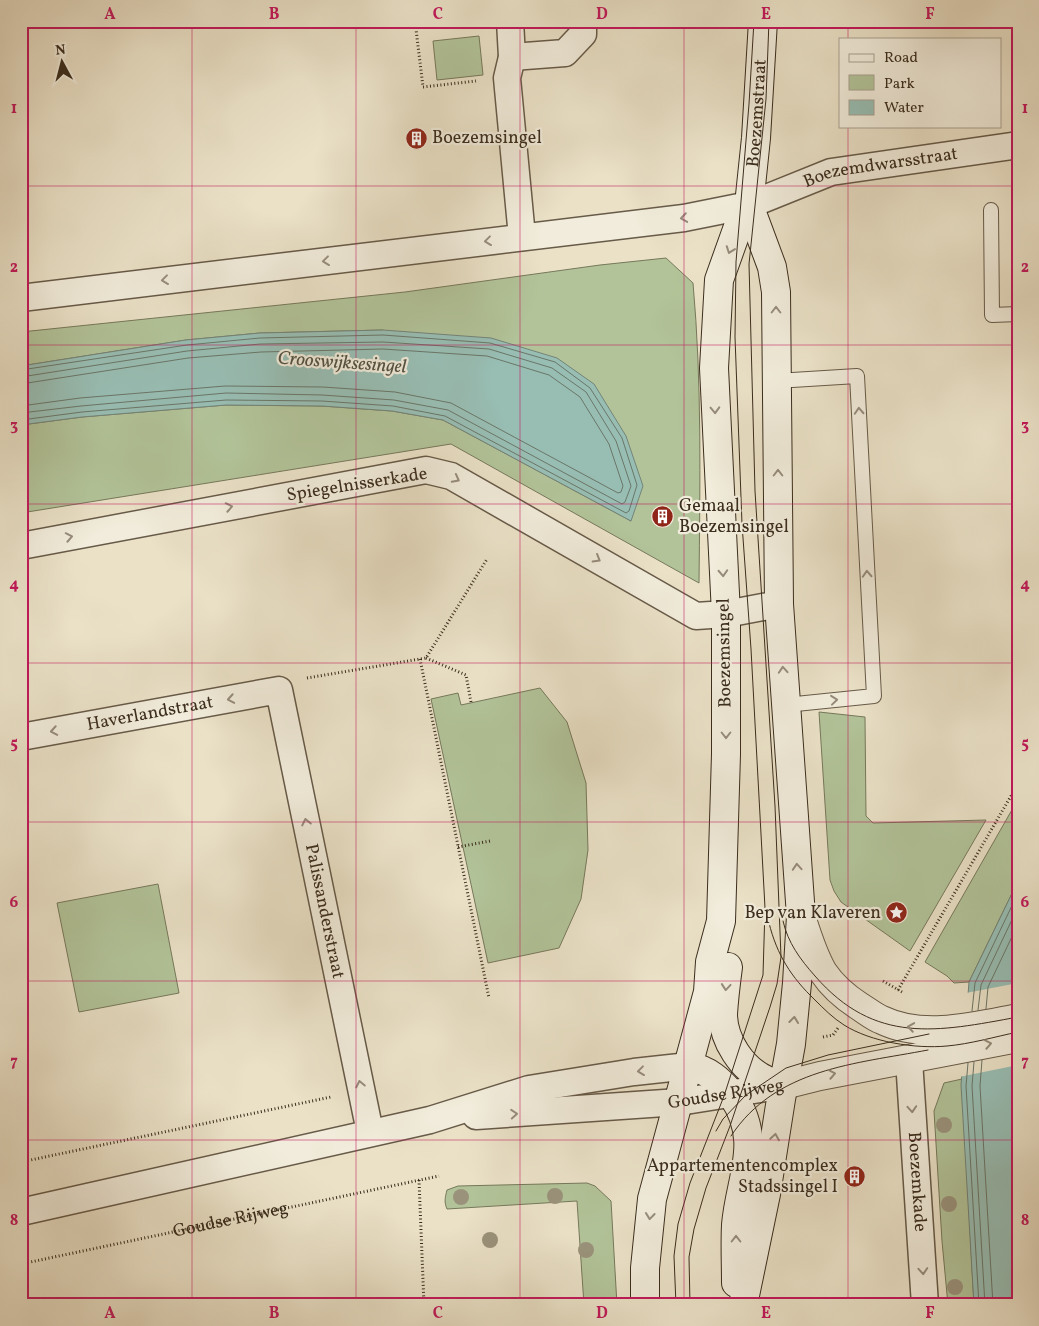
<svg xmlns="http://www.w3.org/2000/svg" width="1039" height="1326" font-family="Vollkorn,serif">
  <style>
    .green { fill: #b2c399; stroke: #76785b }
    .water { fill: #98beb4; stroke: #738478 }
    .pier { fill: #eae1c7 }
    .lines { fill: none; stroke-linecap: round; stroke-linejoin: round }
    .shore { stroke: #6a7668; stroke-width: 1 }
    .service-casing { stroke: #675a48; stroke-width: 16 }
    .minor-casing { stroke: #675a48; stroke-width: 29 }
    .tertiary-casing { stroke: #675a48; stroke-width: 30 }
    .secondary-casing { stroke: #3b2d1d; stroke-width: 30 }
    .path { stroke: #3b2d1d; stroke-width: 3; stroke-dasharray: 1 2.5; stroke-linecap: butt }
    .service { stroke: #f1ecdb; stroke-width: 14 }
    .minor { stroke: #f1ecdb; stroke-width: 26 }
    .tertiary { stroke: #f1ecdb; stroke-width: 28 }
    .secondary { stroke: #f1ecdb; stroke-width: 28 }
    .tram { stroke: #3b2d1d; stroke-width: 1 }
    .tree { fill: #9a927b }
    .oneway { stroke: #968c7c }
    .grid { fill: none; stroke: #c2185b; stroke-width: 1; stroke-opacity: 0.55 }
    .labels { text-anchor: middle; dominant-baseline: central; stroke-width: 4.5; stroke-linejoin: round; paint-order: stroke }
    .street-label { font-size: 18px; fill: #3b2d1d; stroke: #f1ecdb }
    .poi-label { font-size: 18px; fill: #3b2d1d; stroke: #f1ecdb; text-anchor: start }
    .water-label { font-size: 19px; font-style: italic; fill: #525143; stroke: #f1ecdb }
    .neatline { fill: none; stroke: #c2185b; stroke-width: 2 }
    .grid-label { font-size: 16px; text-anchor: middle; font-weight: bold; fill: #c2185b }
  </style>
  <rect width="100%" height="100%" fill="#eae1c7"/>
  <filter id="stains"><feTurbulence type="fractalNoise" baseFrequency=".004" numOctaves="4"/><feColorMatrix values="0 0 0 0 .2 0 0 0 0 .09 0 0 0 0 .02 0 0 0 .5 -.17"/></filter>
  <radialGradient id="worn" r=".72"><stop offset=".6" stop-color="#630" stop-opacity="0"/><stop offset="1" stop-color="#630" stop-opacity=".3"/></radialGradient>
  <path class="green" d="M479,36l4,39 -46,5 -4,-39z
    M666,258l27,25c9,100 7,200 6,300l-248,-139 -430,69v-88l61,-8 144,-12 96,1 70,5 51,9 188,101 -248,-191 -123,3 -74,7 -165,26v-34l384,-40 195,-27z
    M540,688l27,34 19,61 2,67 -7,49 -22,49 -71,15 -57,-264 27,-6 3,12z
    M819,712l46,5 1,99 7,7 113,-3 -76,131 -69,-49 -7,-11 -4,-11z
    M1017,801l1,80 -49,101 -15,1 -7,-7 -22,-14z
    M158,884l21,109 -100,19 -22,-109z
    M962,1079l12,226h-26l-6,-64 -8,-130 10,-28z
    M587,1183l8,3 16,15 6,104h-33l-7,-104 -130,8c-3,-7 -2,-11 0,-19l11,-4z"/>
  <path class="water" d="M383,330l108,8 66,20 37,26 32,52 17,50 -12,35 -188,-101 -51,-9 -70,-5 -96,-1 -144,12 -61,8v-59l165,-26 74,-7z
    M1018,881v424h-44l-13,-220 8,-103z"/>
  <path class="pier" d="M1018,983v82l-59,12 7,-84z"/>
  <g class="lines">
    <path class="shore" d="M21,370l166,-25 73,-7 123,-3 107,8 65,19 35,26 32,50 15,47 -8,26 -3,2 -181,-97 -52,-10 -71,-5 -96,-1 -144,12 -61,8
      M21,377l166,-26 73,-7 123,-2 106,7 63,19 34,24 30,49 15,45 -6,16 -3,2 -174,-94 -54,-10 -72,-5 -96,-2 -145,13 -60,7
      M21,384l167,-26 73,-6 122,-3 104,7 62,19 31,22 29,47 14,42 -2,6 -3,1 -167,-90 -56,-11 -72,-5 -98,-1 -145,12 -59,8
      M986,1009l2,-22 30,-63
      M978,1010l3,-25 37,-78
      M972,1011l3,-28 43,-90
      M982,1060l-2,26 13,219
      M974,1062l-2,24 13,219
      M968,1063l-2,23 13,219"/>
    <defs>
      <path id="service" d="M991,210l1,105 26,-1
        M776,381l81,-5 17,320 -88,9"/>
      <g id="minor">
        <path d="M510,21l2,36 -5,21 15,159"/>
        <path d="M512,57l53,-4 18,-19v-13"/>
        <path id="s2" d="M21,298l663,-80 65,-13 82,-33 187,-27"/>
        <path d="M21,546l405,-76 25,6 245,140 30,-2 53,-10"/>
        <path id="s3" d="M21,737l258,-47 91,442"/>
        <path id="s4" d="M909,1060l16,245"/>
        <path id="s5" d="M476,1116l203,-14 105,-17"/>
        <path d="M21,1212l409,-92 99,-31 105,-17 55,-6"/>
      </g>
      <path id="tertiary" d="M801,916c6,19 12,39 22,56 10,15 22,25 36,34 8,5 15,11 23,14 41,20 94,6 136,-2
        M784,1085l36,-9 198,-38"/>
      <g id="secondary">
        <path d="M728,967c-2,15 -4,31 -5,47 0,26 19,55 43,66 5,2 12,4 18,5"/>
        <path d="M689,1066c19,4 31,14 43,29 32,46 8,82 4,130 -1,19 0,39 0,58"/>
        <path id="s6" d="M645,1305v-37l7,-69 56,-207 2,-30 11,-41 5,-167v-140l-12,-246 5,-88 20,-56 10,-19 7,-67 7,-117"/>
        <path d="M743,1305l23,-111 15,-95 10,-55 6,-61 4,-67 -22,-312 -3,-312 -4,-25 -23,-62"/>
      </g>
    </defs>
    <use href="#service" class="service-casing"/>
    <use href="#minor" class="minor-casing"/>
    <use href="#tertiary" class="tertiary-casing"/>
    <use href="#secondary" class="secondary-casing"/>
    <g class="path">
      <path d="M415,21l8,66 53,-6"/>
      <path d="M426,658l40,17 5,27"/>
      <path d="M420,659l69,339"/>
      <path d="M307,678l119,-20 61,-99"/>
      <path d="M458,847l32,-6"/>
      <path d="M883,981l19,11"/>
      <path d="M898,990l120,-206"/>
      <path d="M823,1037l10,-2 5,-7"/>
      <path d="M21,1162l310,-65"/>
      <path d="M419,1180l5,125"/>
      <path id="s1" d="M21,1264l418,-88"/>
    </g>
    <use href="#service" class="service"/>
    <use href="#minor" class="minor"/>
    <use href="#tertiary" class="tertiary"/>
    <use href="#secondary" class="secondary"/>
    <path class="tram" d="M783,921c5,22 17,38 32,55 60,69 122,56 203,41
      M769,923c8,32 22,54 46,77 9,9 18,18 29,25 27,17 71,24 103,21 23,-2 47,-9 71,-14
      M716,1131l7,-12 23,-24 40,-27 42,-13 101,-21
      M731,1136c45,-68 124,-72 197,-86
      M676,1305l-2,-49 4,-32 12,-41 34,-87 39,-121 2,-67 -14,-259 -9,-125 -7,-187 1,-75 13,-158 5,-83
      M690,1305l-1,-48 5,-28 12,-41 24,-62 40,-119 7,-23 4,-27 -6,-151 -20,-315 -6,-227 17,-165 3,-78"/>
  </g>
  <g class="tree">
    <circle cx="944" cy="1125" r="8"/>
    <circle cx="555" cy="1196" r="8"/>
    <circle cx="461" cy="1197" r="8"/>
    <circle cx="949" cy="1204" r="8"/>
    <circle cx="490" cy="1240" r="8"/>
    <circle cx="586" cy="1250" r="8"/>
    <circle cx="955" cy="1287" r="8"/>
  </g>
  <defs><path id="oneway-chevron" d="M-2-3.5L2.5 0L-2 3.5" fill="none" stroke-width="1.6" stroke-linecap="round" stroke-linejoin="round" transform="scale(1.25)"/></defs>
  <g class="oneway">
    <use href="#oneway-chevron" transform="translate(684 218) rotate(171)"/>
    <use href="#oneway-chevron" transform="translate(488 241) rotate(173)"/>
    <use href="#oneway-chevron" transform="translate(730 250) rotate(110)"/>
    <use href="#oneway-chevron" transform="translate(326 261) rotate(173)"/>
    <use href="#oneway-chevron" transform="translate(165 280) rotate(173)"/>
    <use href="#oneway-chevron" transform="translate(776 310) rotate(-90)"/>
    <use href="#oneway-chevron" transform="translate(715 410) rotate(88)"/>
    <use href="#oneway-chevron" transform="translate(859 411) rotate(-93)"/>
    <use href="#oneway-chevron" transform="translate(778 473) rotate(-90)"/>
    <use href="#oneway-chevron" transform="translate(456 479) rotate(28)"/>
    <use href="#oneway-chevron" transform="translate(229 507) rotate(-11)"/>
    <use href="#oneway-chevron" transform="translate(69 537) rotate(-11)"/>
    <use href="#oneway-chevron" transform="translate(597 559) rotate(30)"/>
    <use href="#oneway-chevron" transform="translate(723 573) rotate(87)"/>
    <use href="#oneway-chevron" transform="translate(867 574) rotate(-93)"/>
    <use href="#oneway-chevron" transform="translate(783 670) rotate(-94)"/>
    <use href="#oneway-chevron" transform="translate(231 699) rotate(170)"/>
    <use href="#oneway-chevron" transform="translate(834 700) rotate(-6)"/>
    <use href="#oneway-chevron" transform="translate(54 731) rotate(170)"/>
    <use href="#oneway-chevron" transform="translate(726 735) rotate(90)"/>
    <use href="#oneway-chevron" transform="translate(306 822) rotate(-102)"/>
    <use href="#oneway-chevron" transform="translate(797 867) rotate(-94)"/>
    <use href="#oneway-chevron" transform="translate(726 987) rotate(95)"/>
    <use href="#oneway-chevron" transform="translate(794 1020) rotate(-84)"/>
    <use href="#oneway-chevron" transform="translate(911 1027) rotate(-171)"/>
    <use href="#oneway-chevron" transform="translate(988 1044) rotate(-11)"/>
    <use href="#oneway-chevron" transform="translate(641 1071) rotate(173)"/>
    <use href="#oneway-chevron" transform="translate(832 1074) rotate(-11)"/>
    <use href="#oneway-chevron" transform="translate(360 1084) rotate(-102)"/>
    <use href="#oneway-chevron" transform="translate(912 1109) rotate(86)"/>
    <use href="#oneway-chevron" transform="translate(514 1114) rotate(-4)"/>
    <use href="#oneway-chevron" transform="translate(775 1137) rotate(-81)"/>
    <use href="#oneway-chevron" transform="translate(650 1216) rotate(96)"/>
    <use href="#oneway-chevron" transform="translate(736 1239) rotate(-90)"/>
    <use href="#oneway-chevron" transform="translate(923 1271) rotate(86)"/>
  </g>
  <path class="grid" d="M192,21v1284M356,21v1284M520,21v1284M684,21v1284M848,21v18M848,126v1179M21,186h997M21,345h997M21,504h997M21,663h997M21,822h997M21,981h997M21,1140h997"/>
  <defs>
    <symbol id="building-disc" viewBox="-11 -11 22 22"><circle r="9.5" fill="#8f2418" stroke="#f1ecdb"/><path d="M-4-6H4V6H1V3H-1V6H-4ZM-2.5-4.3h1.7v1.8h-1.7ZM.8-4.3h1.7v1.8H.8ZM-2.5-1h1.7V.8h-1.7ZM.8-1h1.7V.8H.8Z" fill="#fff"/></symbol>
    <symbol id="sight-disc" viewBox="-11 -11 22 22"><circle r="9.5" fill="#8f2418" stroke="#f1ecdb"/><path d="M0-6L1.8-2.2L6-1.7L2.9 1.2L3.7 5.4L0 3.3L-3.7 5.4L-2.9 1.2L-6-1.7L-1.8-2.2Z" fill="#fff"/></symbol>
  </defs>
  <g fill-rule="evenodd">
    <use href="#building-disc" x="404" y="126" width="25" height="25"/>
    <use href="#building-disc" x="650" y="504" width="25" height="25"/>
    <use href="#sight-disc" x="884" y="900" width="25" height="25"/>
    <use href="#building-disc" x="842" y="1164" width="25" height="25"/>
  </g>
  <g class="labels">
    <g class="street-label">
      <text stroke="none"><textPath href="#s6" startOffset="1208">Boezemstraat</textPath></text>
      <text stroke="none"><textPath href="#s2" startOffset="872">Boezemdwarsstraat</textPath></text>
      <text transform="translate(357 485) rotate(-9)">Spiegelnisserkade</text>
      <text transform="translate(725 653) rotate(-91)">Boezemsingel</text>
      <text stroke="none"><textPath href="#s3" startOffset="131">Haverlandstraat</textPath></text>
      <text stroke="none"><textPath href="#s3" startOffset="488">Palissanderstraat</textPath></text>
      <text stroke="none"><textPath href="#s5" startOffset="251">Goudse Rijweg</textPath></text>
      <text stroke="none"><textPath href="#s4" startOffset="122">Boezemkade</textPath></text>
      <text stroke="none"><textPath href="#s1" startOffset="214">Goudse Rijweg</textPath></text>
    </g>
    <g class="poi-label">
      <text x="432" y="138">Boezemsingel</text>
      <text x="679" y="506">Gemaal<tspan x="679" dy="21">Boezemsingel</tspan></text>
      <text x="881" y="913" text-anchor="end">Bep van Klaveren</text>
      <text x="838" y="1166" text-anchor="end">Appartementencomplex<tspan x="838" dy="21">Stadssingel I</tspan></text>
    </g>
    <g class="water-label">
      <text transform="translate(342 363) rotate(4)">Crooswijksesingel</text>
    </g>
  </g>
  <rect width="1039" height="1326" fill="none" stroke="#eae1c7" stroke-width="55"/>
  <rect x="839" y="38" width="162" height="90" fill="#f1ecdb" stroke="#a8a08f"/>
  <rect x="849" y="54" width="25" height="8" fill="#f1ecdb" stroke="#a8a08f"/>
  <text x="884" y="62" font-size="15" fill="#3b2d1d">Road</text>
  <rect x="849" y="75" width="25" height="15" fill="#b2c399" stroke="#a8a08f"/>
  <text x="884" y="88" font-size="15" fill="#3b2d1d">Park</text>
  <rect x="849" y="100" width="25" height="15" fill="#98beb4" stroke="#a8a08f"/>
  <text x="884" y="112" font-size="15" fill="#3b2d1d">Water</text>
  <g transform="translate(62 62) rotate(353)" stroke="#f1ecdb" stroke-width="4" paint-order="stroke">
  <path d="M0-4L9 19L0 12L-9 19Z" fill="#3b2d1d"/>
  <text y="-8" font-size="14" font-weight="bold" text-anchor="middle" fill="#3b2d1d">N</text>
  </g>
  <rect x="28" y="28" width="984" height="1270" class="neatline"/>
  <g class="grid-label">
    <text x="110" y="19">A</text>
    <text x="274" y="19">B</text>
    <text x="438" y="19">C</text>
    <text x="602" y="19">D</text>
    <text x="766" y="19">E</text>
    <text x="930" y="19">F</text>
    <text x="14" y="113">1</text>
    <text x="1025" y="113">1</text>
    <text x="14" y="272">2</text>
    <text x="1025" y="272">2</text>
    <text x="14" y="430">3</text>
    <text x="1025" y="430">3</text>
    <text x="14" y="589">4</text>
    <text x="1025" y="589">4</text>
    <text x="14" y="748">5</text>
    <text x="1025" y="748">5</text>
    <text x="14" y="907">6</text>
    <text x="1025" y="907">6</text>
    <text x="14" y="1066">7</text>
    <text x="1025" y="1066">7</text>
    <text x="14" y="1225">8</text>
    <text x="1025" y="1225">8</text>
    <text x="110" y="1318">A</text>
    <text x="274" y="1318">B</text>
    <text x="438" y="1318">C</text>
    <text x="602" y="1318">D</text>
    <text x="766" y="1318">E</text>
    <text x="930" y="1318">F</text>
  </g>
  <rect width="100%" height="100%" filter="url(#stains)"/>
  <rect width="100%" height="100%" fill="url(#worn)"/>
</svg>
